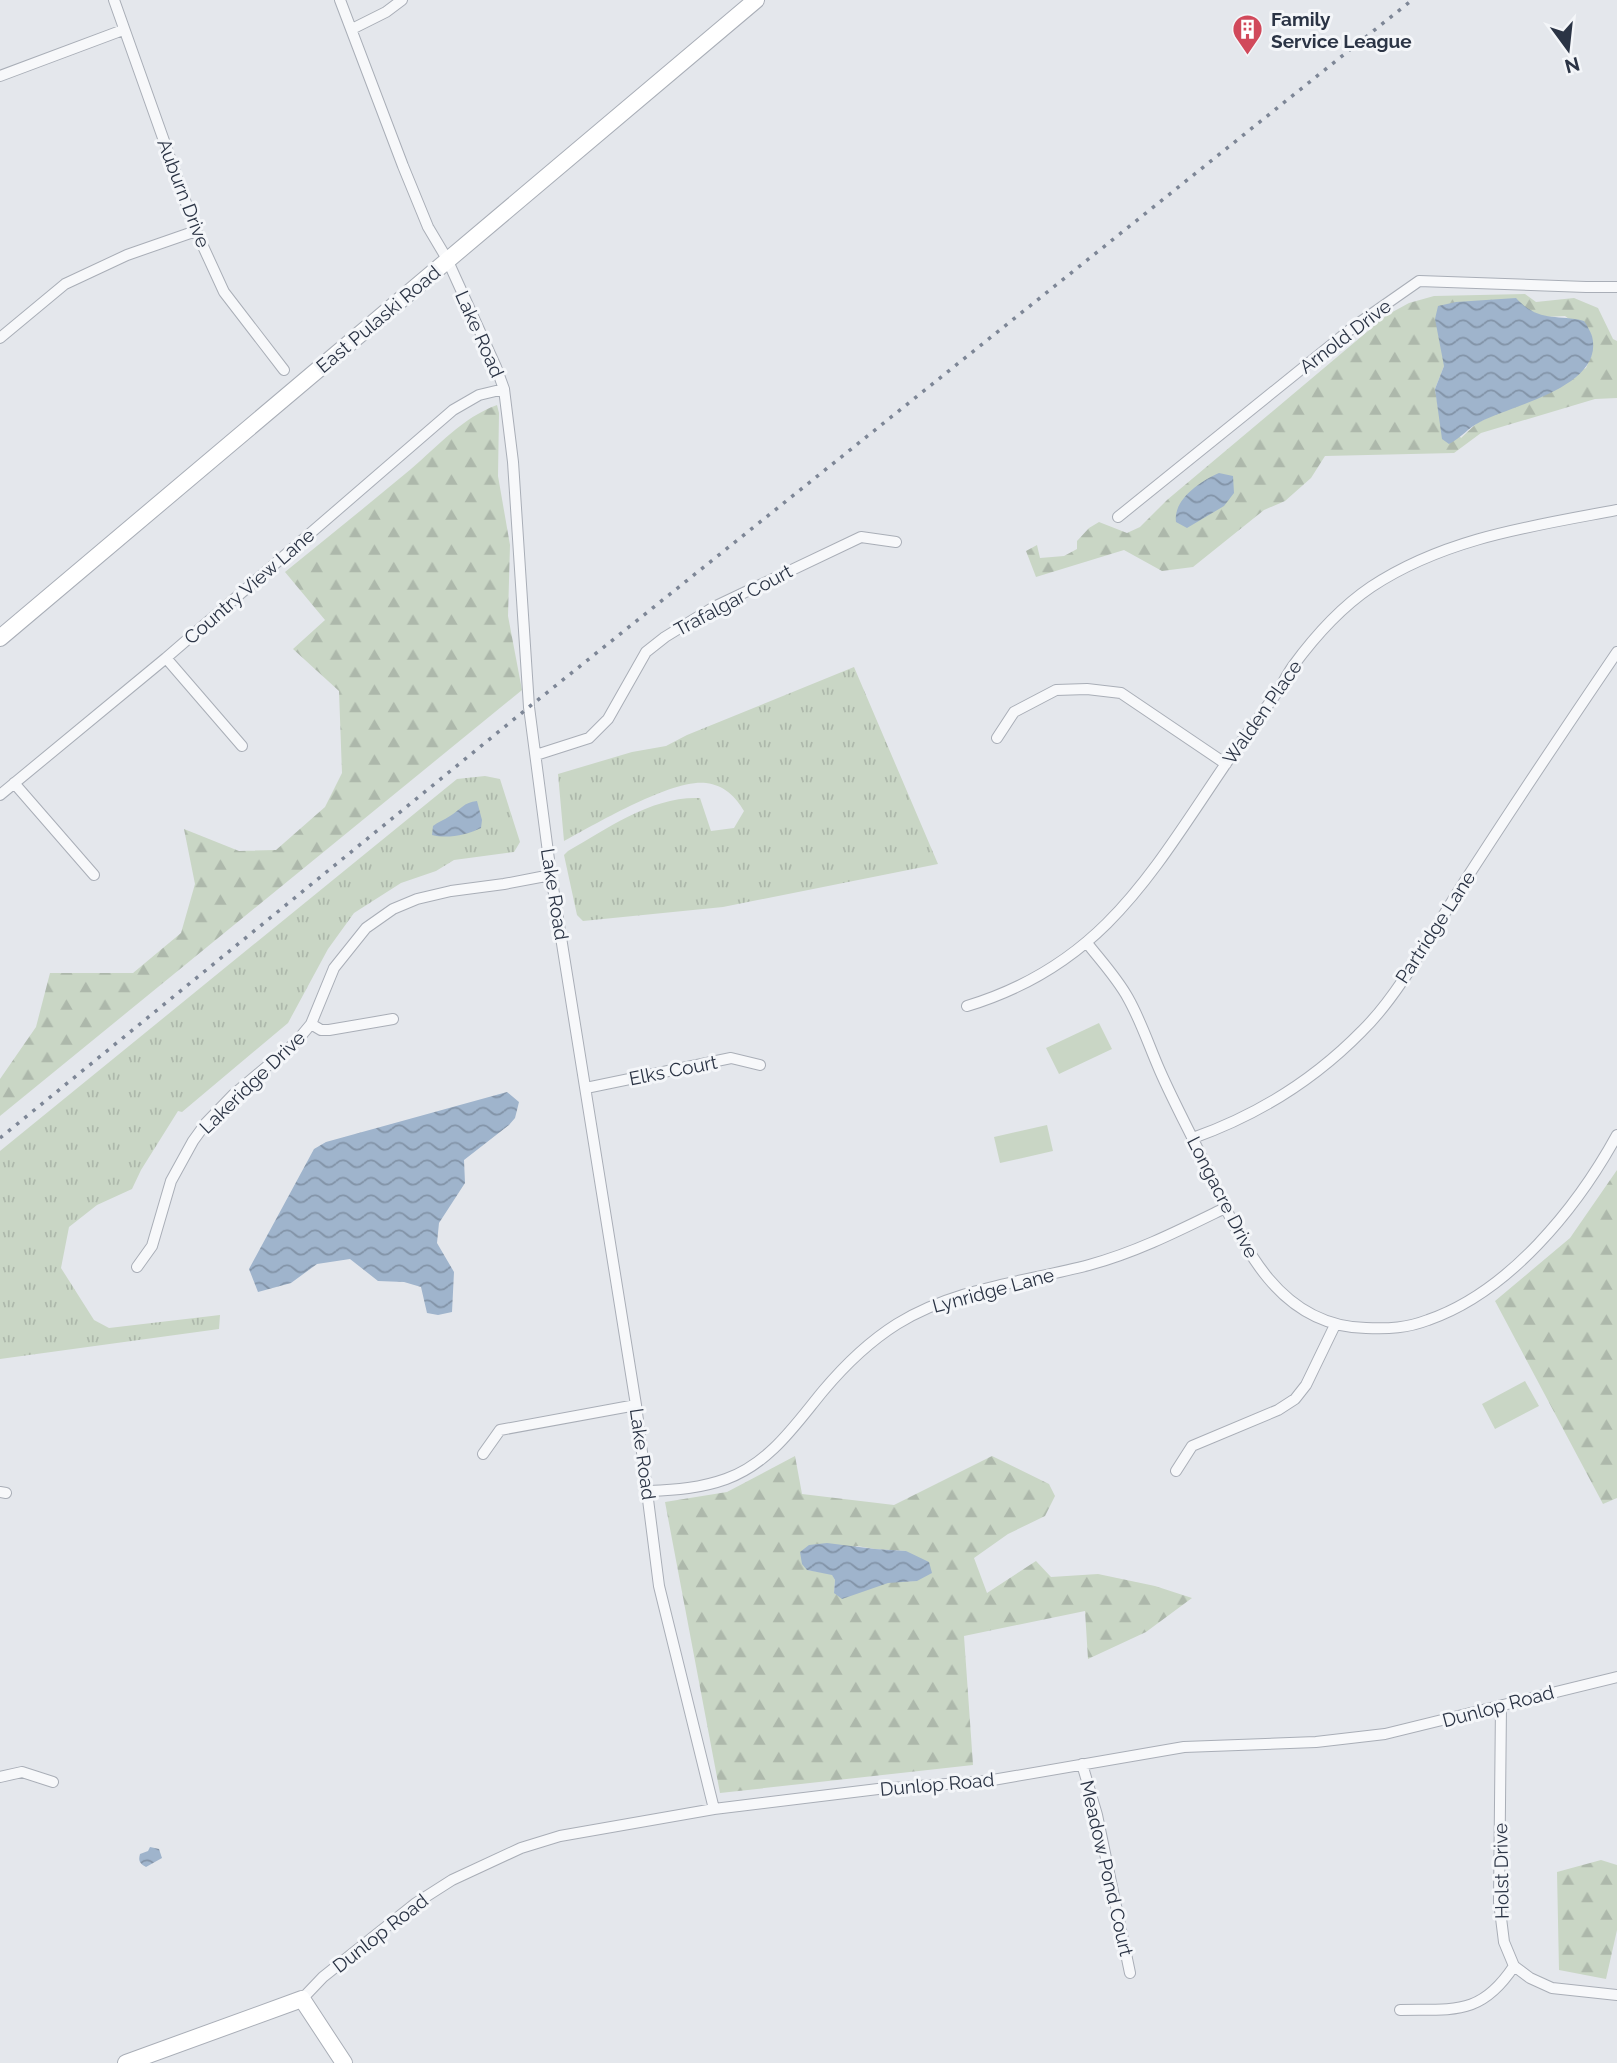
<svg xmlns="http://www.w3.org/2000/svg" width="1617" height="2063" font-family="Raleway,sans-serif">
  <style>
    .grass { fill: url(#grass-tufts) }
    .forest { fill: url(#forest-firs); fill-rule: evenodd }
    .pitch { fill: #c9d6c5 }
    .water { fill: url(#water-waves) }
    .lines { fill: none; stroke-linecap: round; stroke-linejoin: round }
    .minor-casing { stroke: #a9aeb7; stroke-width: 12 }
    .secondary-casing { stroke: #a9aeb7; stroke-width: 18 }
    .minor { stroke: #f7f8fa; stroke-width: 10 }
    .secondary { stroke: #fff; stroke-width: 16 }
    .rail { stroke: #7d8696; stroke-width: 3.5; stroke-dasharray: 3.5 7; stroke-linecap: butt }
    .labels { text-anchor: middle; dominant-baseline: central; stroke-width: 6; stroke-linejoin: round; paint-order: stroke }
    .poi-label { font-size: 19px; font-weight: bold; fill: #2b3445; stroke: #f4f6f9; text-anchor: start }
    .street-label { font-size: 19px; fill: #2b3445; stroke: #f4f6f9 }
  </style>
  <defs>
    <pattern id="grass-tufts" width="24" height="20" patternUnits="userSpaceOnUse" patternTransform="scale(1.75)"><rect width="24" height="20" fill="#c9d6c5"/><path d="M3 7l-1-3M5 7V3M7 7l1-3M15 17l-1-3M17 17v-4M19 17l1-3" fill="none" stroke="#adb8ab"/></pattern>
    <pattern id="forest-firs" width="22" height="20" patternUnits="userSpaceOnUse" patternTransform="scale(1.75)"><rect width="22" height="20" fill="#c9d6c5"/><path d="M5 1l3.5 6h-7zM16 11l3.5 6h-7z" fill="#adb8ab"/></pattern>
    <pattern id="water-waves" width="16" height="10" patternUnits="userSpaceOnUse" patternTransform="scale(1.75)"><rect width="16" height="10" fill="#9fb4cc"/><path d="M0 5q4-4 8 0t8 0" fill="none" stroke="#8293a7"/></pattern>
  </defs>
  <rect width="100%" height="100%" fill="#e4e7ec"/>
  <path class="grass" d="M854,667l84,197 -215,43 -140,14 -6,-6 -13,-60 4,-4c40,-23 84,-55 132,-53l11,33 23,-3 10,-17c-8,-14 -20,-26 -38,-28 -35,-4 -110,41 -142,58l-6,-67 74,-22 34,-6 21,-11z
    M485,776l15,3 20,63 -6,10 -60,8 -18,11 -35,12 -47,30 -26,36 -40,74 -106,89 -4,-1 -37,59 -9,19 -35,16 -28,22 -8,41 33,52 15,8 111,-13 -1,14 -219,30v-208l457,-372z"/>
  <path class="forest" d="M1525,294l11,8 38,-4 24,10 15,31 4,2v57l-22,1 -114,34 -27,20 -129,3 -14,22 -26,23 -21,9 -71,57 -31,4 -38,-21 -88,27 -10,-26 11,-6 3,13 24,-2 13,-7v-8l12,-13 10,-6 28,11 13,-6 27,-27 220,-185 22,-12 25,-7zM1515,298l12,12 17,7 21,-1 27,20v18l-6,14 -109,55 -16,15 -23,-31 -3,-18 9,-23z
    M497,405l2,8 -1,63 12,69 -2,71 14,74 -522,426v-37l36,-52 14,-54h83l48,-40 14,-49 -11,-55 55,22 37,-1 49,-43 17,-34 -3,-82 -46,-42 32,-29 -40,-48c42,-34 84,-68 126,-103 28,-24 51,-51 86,-64z
    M1617,1170v328l-14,6 -108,-203 75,-63z
    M795,1456l7,38 92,11 98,-49 57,28 6,12 -10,20 -37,18 -34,24 13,35 49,-32 15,16 47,-3 57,12 37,12 -46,34 -58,27 -3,-48 -121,25 9,129 -253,28 -55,-291 62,-10zM857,1546l18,3 31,2 11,30 -29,1 -54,11 1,-13 -3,-6 -25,-4z
    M1601,1860l16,5v65l-11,49 -47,-9 -2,-98z"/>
  <path class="pitch" d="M1099,1023l13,26 -53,25 -13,-26z
    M1047,1125l6,26 -53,12 -6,-26z
    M1525,1381l14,25 -44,23 -13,-25z"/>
  <path class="water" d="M1516,298c23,25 39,16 68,23 3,4 6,10 8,15 13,51 -80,69 -112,86 -11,5 -19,16 -31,22l-7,-5 -7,-50 9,-23 -9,-47 3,-13 18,-4z
    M1219,473l14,3 1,17 -10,13 -37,22 -11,-6c-3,-23 25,-41 43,-49z
    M477,801l5,19 -1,8c-14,7 -34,11 -49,7l1,-9c5,-4 11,-6 17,-10 10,-6 14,-14 27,-15z
    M507,1092l12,10 -4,16 -6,7 -45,35 1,23 -26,40 -2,20 17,29 -2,40 -14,3 -11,-2 -6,-26 -17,-5 -26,-1 -28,-22 -33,5 -26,19 -33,9 -9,-23 65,-120 12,-7z
    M827,1543l48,6 31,2 23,11 3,11 -15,8 -29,2 -46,16 -8,-6 1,-13 -3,-5 -25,-5 -5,-6 -2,-12 9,-7z
    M150,1847l9,2 3,9 -16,9c-6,-3 -8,-6 -6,-13l8,-3z"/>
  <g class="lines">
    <defs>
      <path id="minor" d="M114,0l82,231 28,61 60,78
        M340,0l63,166 25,61 19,32 49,108 8,22 9,73 16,245 22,168 85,530 23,181 55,223
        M352,29l34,-17 16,-12
        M0,76l123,-46
        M0,338l65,-54 62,-29 69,-24
        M1118,517l238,-192 63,-44 167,6h31
        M166,658l76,88
        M997,738l17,-26 42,-22 31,-1 34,4 105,71
        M536,755l53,-17 19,-19 38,-67 19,-15 49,-30 147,-70 35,5
        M14,783l80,92
        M0,795l166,-137 287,-248 26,-15 25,-6
        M1087,943c14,18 30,35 41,55 13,23 21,48 32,73 14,32 31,63 46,95 33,71 68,160 160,162 23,1 41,0 62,-8 81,-28 149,-112 189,-185
        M967,1006c136,-41 185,-134 260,-244 15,-22 31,-43 46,-64 8,-11 13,-22 20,-32 22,-30 47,-58 78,-79 74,-49 161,-61 246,-77
        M311,1024l10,6h8l64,-11
        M586,1088l145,-30 29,7
        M1193,1138c65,-23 121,-58 169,-107 37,-36 71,-100 99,-144 51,-79 103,-157 156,-235
        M137,1267l15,-21 19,-65 22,-40 13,-18 28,-29 62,-52 15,-18 23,-56 32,-40 27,-19 24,-10 34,-8 53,-7 47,-9
        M483,1454l17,-24 136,-25
        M1176,1471l16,-25 86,-36 17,-11 11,-14 29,-60
        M649,1491c27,-1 52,-3 77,-12 44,-16 69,-54 97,-88 21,-25 47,-50 74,-67 58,-36 127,-42 192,-59 48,-13 91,-35 136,-57
        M0,1492l6,1
        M1501,1705l-2,197 5,40 10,24 16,12 22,10 65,7
        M1082,1764l15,51 33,158
        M0,1777l22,-5 31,10
        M302,1999l21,-22 93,-74 36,-23 69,-32 39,-12 154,-27 164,-20 109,-8 197,-34 132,-5 69,-8 232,-57
        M1400,2010c54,-1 81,6 114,-44"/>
      <path id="secondary" d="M0,638l756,-638
        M126,2063l176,-64 42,64"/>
    </defs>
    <use href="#minor" class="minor-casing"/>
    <use href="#secondary" class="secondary-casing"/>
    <use href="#minor" class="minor"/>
    <use href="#secondary" class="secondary"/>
    <path class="rail" d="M0,1138l529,-431 883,-707"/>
  </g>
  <defs>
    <symbol id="building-pin" viewBox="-11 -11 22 30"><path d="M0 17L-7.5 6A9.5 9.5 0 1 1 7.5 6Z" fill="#d1495b" stroke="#f4f6f9"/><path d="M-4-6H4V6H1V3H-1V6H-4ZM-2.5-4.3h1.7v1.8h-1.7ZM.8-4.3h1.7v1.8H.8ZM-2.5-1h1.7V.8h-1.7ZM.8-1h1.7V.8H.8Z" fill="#fff"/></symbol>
  </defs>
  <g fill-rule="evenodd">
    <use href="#building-pin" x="1230" y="12" width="35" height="47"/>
  </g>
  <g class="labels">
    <g class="poi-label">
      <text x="1271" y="19">Family<tspan x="1271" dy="22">Service League</tspan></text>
    </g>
    <g class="street-label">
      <text transform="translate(184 193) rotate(69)">Auburn Drive</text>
      <text transform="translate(378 319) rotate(-40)">East Pulaski Road</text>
      <text transform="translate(480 334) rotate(66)">Lake Road</text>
      <text transform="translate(1345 336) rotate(-37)">Arnold Drive</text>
      <text transform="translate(249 586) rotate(-41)">Country View Lane</text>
      <text transform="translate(733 600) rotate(-28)">Trafalgar Court</text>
      <text transform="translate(1262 712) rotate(-55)">Walden Place</text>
      <text transform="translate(555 894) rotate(81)">Lake Road</text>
      <text transform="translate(1435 927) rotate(-57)">Partridge Lane</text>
      <text transform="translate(673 1070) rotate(-11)">Elks Court</text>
      <text transform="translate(252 1082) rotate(-44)">Lakeridge Drive</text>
      <text transform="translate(1223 1197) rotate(63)">Longacre Drive</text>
      <text transform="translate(993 1290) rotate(-15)">Lynridge Lane</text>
      <text transform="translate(643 1454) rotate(82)">Lake Road</text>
      <text transform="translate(1498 1706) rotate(-15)">Dunlop Road</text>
      <text transform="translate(937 1784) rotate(-5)">Dunlop Road</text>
      <text transform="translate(1107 1868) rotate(77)">Meadow Pond Court</text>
      <text transform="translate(1501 1871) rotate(-91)">Holst Drive</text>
      <text transform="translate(380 1933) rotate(-38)">Dunlop Road</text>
    </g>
  </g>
  <g transform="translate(1568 49) rotate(165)" stroke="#f4f6f9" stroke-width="5" paint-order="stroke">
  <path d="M0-5L12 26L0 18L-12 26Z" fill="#2b3445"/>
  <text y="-10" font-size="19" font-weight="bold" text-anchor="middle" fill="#2b3445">N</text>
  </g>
</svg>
